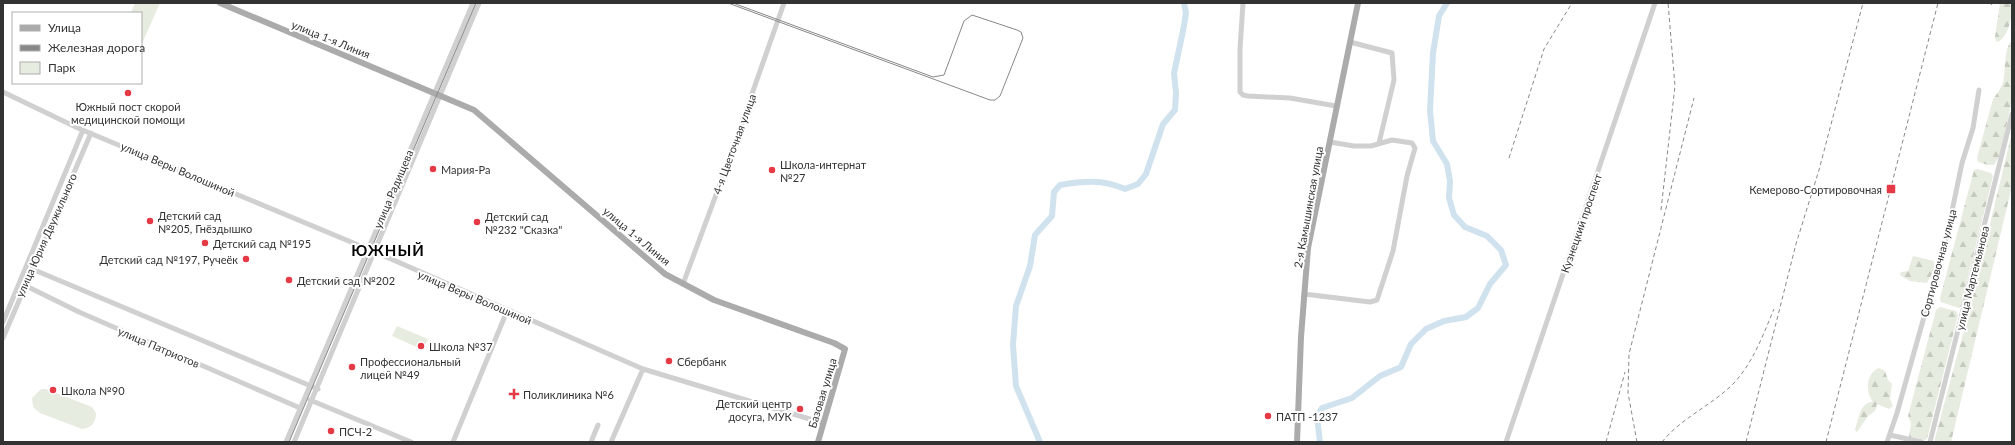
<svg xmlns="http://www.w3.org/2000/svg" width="2015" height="445" font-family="Lato,sans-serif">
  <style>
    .green { fill: #e6ecdf }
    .forest { fill: url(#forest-firs) }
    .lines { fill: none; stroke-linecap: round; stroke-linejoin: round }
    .river { stroke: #cfe2ee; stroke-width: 6 }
    .minor { stroke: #d0d0d0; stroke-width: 5 }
    .major { stroke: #ababab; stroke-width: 6 }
    .tram { stroke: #888; stroke-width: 1 }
    .rail { stroke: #888; stroke-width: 1; stroke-dasharray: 4 3; stroke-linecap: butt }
    .poi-dot { fill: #e63946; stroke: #fff; stroke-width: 1.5 }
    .labels { text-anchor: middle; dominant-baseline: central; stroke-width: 4; stroke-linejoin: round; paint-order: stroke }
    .street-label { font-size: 11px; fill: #333; stroke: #fff }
    .poi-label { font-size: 11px; fill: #333; stroke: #fff; text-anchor: start }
    .district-label { font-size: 15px; font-weight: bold; letter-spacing: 1px; fill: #000; stroke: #fff }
  </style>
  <defs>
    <pattern id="forest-firs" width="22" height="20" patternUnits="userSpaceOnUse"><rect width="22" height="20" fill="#e6ecdf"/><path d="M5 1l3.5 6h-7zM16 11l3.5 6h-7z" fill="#c6cbc0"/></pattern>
  </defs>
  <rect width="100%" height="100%" fill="#fff"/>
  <path class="green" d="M135,3h25l-19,43v-33h-10z
    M397,326l31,13 -5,11 -31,-14z
    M41,389h5l46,18 4,6c0,10 -5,15 -14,16l-42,-16 -7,-6 -1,-9z"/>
  <path class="forest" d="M2000,3h12c0,12 -2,32 -14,39l-2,-1 -1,-4z
    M2012,41v59l-12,55 -6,10h-6l-10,-3 -1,-4 16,-59c4,-5 7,-9 10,-16 3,-10 0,-35 9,-42z
    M2012,132v54l-61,256h-17l38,-142z
    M1977,169l14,4 2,3 -32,130 -2,2 -18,-6 -1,-4 34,-128z
    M1913,256l21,5v9l-7,13 -17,-2 -10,-6 1,-3 7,-1z
    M1940,307l16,4 2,4 -31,124 -4,2 -14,-4 2,-14 -3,-7 28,-106z
    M1879,368l6,3 3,9 4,4 -2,15 3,7 -4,3 -12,-5 -2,7 -7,5 -11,16 -2,-2c3,-9 5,-29 18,-28 -8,-10 -7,-29 6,-34z"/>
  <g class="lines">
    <path class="river" d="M1040,442l-24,-56 -3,-41 3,-39 14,-40 5,-31 17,-19 2,-24 6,-7c23,-4 42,-6 65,4l13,-5 8,-10 17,-50 12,-14 1,-17 -2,-20 9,-42 3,-18 -2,-10
      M1320,442l-3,-25 5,-9 30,-10 28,-22 21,-9 10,-23 15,-15 18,-8 22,-4 12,-9 12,-24 16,-19 -5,-15 -14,-14 -22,-9 -11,-12 -5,-17 1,-17 -3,-17 -14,-23 -3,-31 3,-57 6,-37 8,-13"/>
    <path class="minor" d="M1243,3l-3,46v43l3,3 5,1 42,2 46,8
      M1350,42l42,11 2,27 -15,63
      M3,92l77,37 295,123 268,117 180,54
      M32,269l286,120
      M20,283l59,29 221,96
      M683,284l40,-108 61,-173
      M1304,294l66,8 7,-2 16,-49 14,-75 8,-28 -3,-5 -20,-3 -21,6h-17l-24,-4
      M3,322l80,-192
      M3,338l88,-205
      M310,400l101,42
      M1890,435l31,7
      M286,442l187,-439
      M294,442l185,-439
      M453,442l54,-131
      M591,442l7,-17
      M611,442l32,-73
      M1506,442l149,-439
      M1887,442l10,-29 50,-178 15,-72 11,-35 6,-38
      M1930,442l82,-328"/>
    <path class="major" d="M220,3l254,107 191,164 49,26 120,43 11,6 -27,93
      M1297,442l4,-105 7,-89 50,-245"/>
    <path class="tram" d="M728,3l262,97h5l5,-4 23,-58 -2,-6 -4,-2 -45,-15 -8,6 -20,54 -11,2 -200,-74
      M289,442l187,-439"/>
    <path class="rail" d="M1991,5l1,-2
      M1509,158l35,-109 28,-46
      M1661,210l14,-124 -7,-83
      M1606,442l19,-70
      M1637,442l-9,-49 1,-39 65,-256
      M1662,442c19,-24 49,-36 71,-58 20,-21 30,-49 41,-75
      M1746,442l50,-198 23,-74 44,-167
      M1826,442l112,-439"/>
  </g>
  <g class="poi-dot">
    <circle cx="128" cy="93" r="4"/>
    <circle cx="433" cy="169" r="4"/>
    <circle cx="772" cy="170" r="4"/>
    <rect x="1886" y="184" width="10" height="10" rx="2"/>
    <circle cx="150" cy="221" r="4"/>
    <circle cx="477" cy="222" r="4"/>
    <circle cx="205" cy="243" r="4"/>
    <circle cx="246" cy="259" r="4"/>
    <circle cx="289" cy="280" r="4"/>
    <circle cx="421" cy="346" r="4"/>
    <circle cx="669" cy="361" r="4"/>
    <circle cx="352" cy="367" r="4"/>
    <circle cx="53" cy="390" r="4"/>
    <path d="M512 388h4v4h4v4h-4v4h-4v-4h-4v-4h4z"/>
    <circle cx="800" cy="409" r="4"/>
    <circle cx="1268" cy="416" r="4"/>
    <circle cx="331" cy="431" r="4"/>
  </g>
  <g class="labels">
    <g class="street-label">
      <text transform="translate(331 39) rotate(22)">улица 1-я Линия</text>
      <text transform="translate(734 144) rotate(-70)">4-я Цветочная улица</text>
      <text transform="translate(178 169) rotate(23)">улица Веры Волошиной</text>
      <text transform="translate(393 189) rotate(-67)">улица Радищева</text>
      <text transform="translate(1308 207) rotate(-80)">2-я Камышинская улица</text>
      <text transform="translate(1581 223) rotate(-71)">Кузнецкий проспект</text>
      <text transform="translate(46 235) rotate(-66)">улица Юрия Двужильного</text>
      <text transform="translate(637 236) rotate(40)">улица 1-я Линия</text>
      <text transform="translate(1938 263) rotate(-75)">Сортировочная улица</text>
      <text transform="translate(1972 278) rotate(-76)">улица Мартемьянова</text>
      <text transform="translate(475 297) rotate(23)">улица Веры Волошиной</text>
      <text transform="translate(159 347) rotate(23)">улица Патриотов</text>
      <text transform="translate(822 393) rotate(-73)">Базовая улица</text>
    </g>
    <g class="poi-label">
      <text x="128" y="106" text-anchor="middle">Южный пост скорой<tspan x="128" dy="13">медицинской помощи</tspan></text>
      <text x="780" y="164">Школа-интернат<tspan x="780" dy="13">№27</tspan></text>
      <text x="441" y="169">Мария-Ра</text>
      <text x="1882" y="189" text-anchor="end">Кемерово-Сортировочная</text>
      <text x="158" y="215">Детский сад<tspan x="158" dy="13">№205, Гнёздышко</tspan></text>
      <text x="485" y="216">Детский сад<tspan x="485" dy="13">№232 "Сказка"</tspan></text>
      <text x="213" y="243">Детский сад №195</text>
      <text x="238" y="259" text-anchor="end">Детский сад №197, Ручеёк</text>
      <text x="297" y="280">Детский сад №202</text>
      <text x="429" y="346">Школа №37</text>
      <text x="360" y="361">Профессиональный<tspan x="360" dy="13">лицей №49</tspan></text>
      <text x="677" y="361">Сбербанк</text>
      <text x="61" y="390">Школа №90</text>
      <text x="523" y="394">Поликлиника №6</text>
      <text x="792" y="403" text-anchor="end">Детский центр<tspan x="792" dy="13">досуга, МУК</tspan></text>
      <text x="1276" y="416">ПАТП -1237</text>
      <text x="339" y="431">ПСЧ-2</text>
    </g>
    <g class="district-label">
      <text x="388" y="250">ЮЖНЫЙ</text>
    </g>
  </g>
  <rect width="2015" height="445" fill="none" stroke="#333333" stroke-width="8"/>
  <rect x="12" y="12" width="130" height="72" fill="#ffffff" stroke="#adadad"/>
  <rect x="20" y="25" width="20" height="6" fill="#ababab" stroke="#adadad"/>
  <text x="48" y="32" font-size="12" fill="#333333">Улица</text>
  <rect x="20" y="45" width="20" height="6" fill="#888888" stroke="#adadad"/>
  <text x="48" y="52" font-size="12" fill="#333333">Железная дорога</text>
  <rect x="20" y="62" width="20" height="12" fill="#e6ecdf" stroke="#adadad"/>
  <text x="48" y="72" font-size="12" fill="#333333">Парк</text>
</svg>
